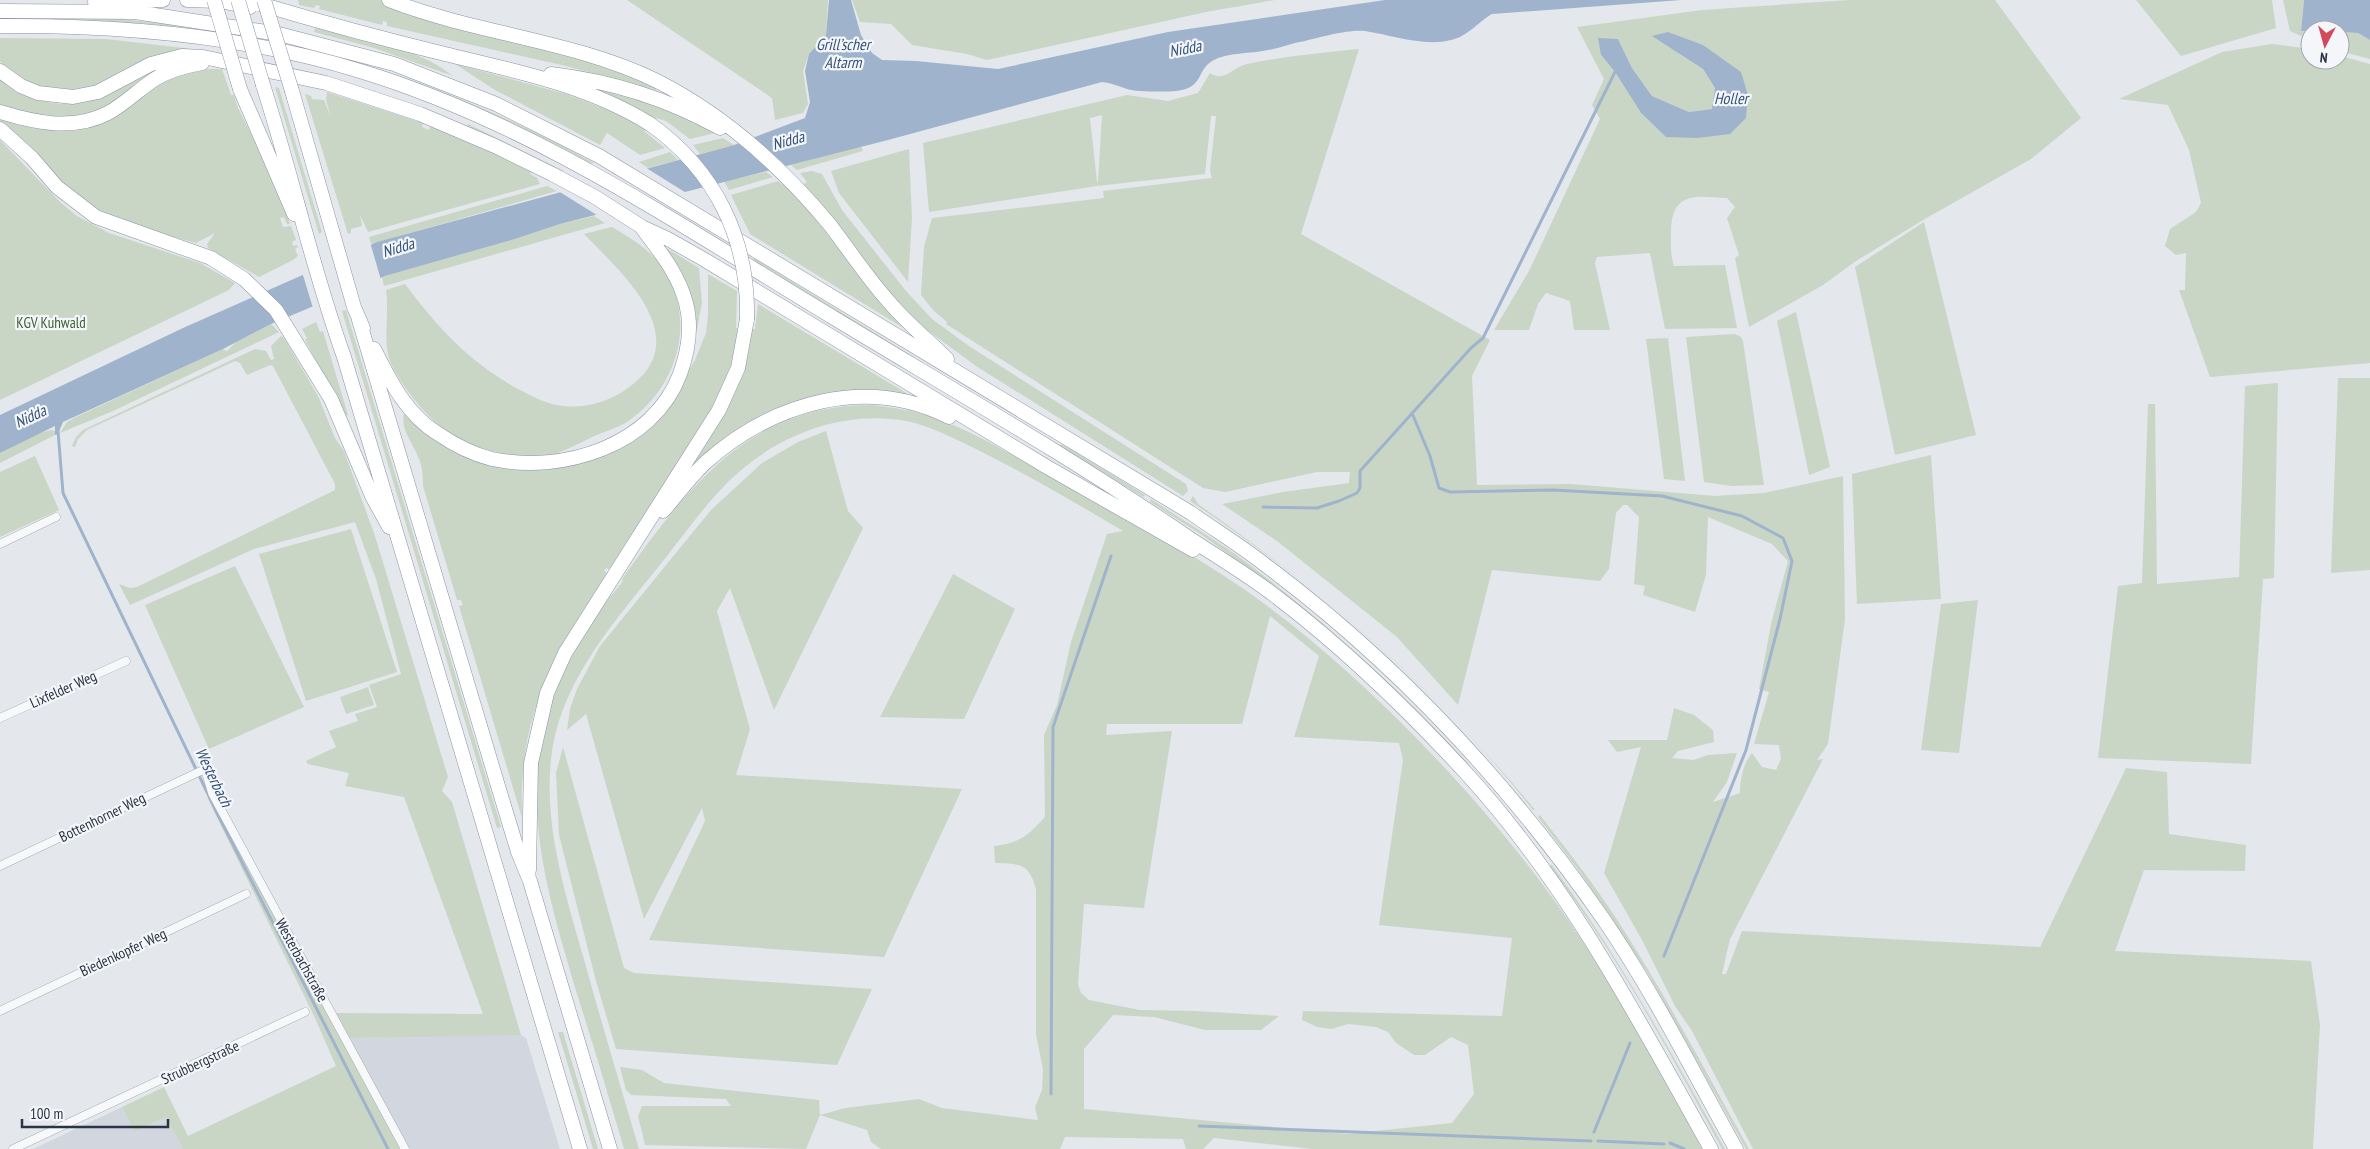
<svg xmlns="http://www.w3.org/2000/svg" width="2370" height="1149" font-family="'PT Sans Narrow',sans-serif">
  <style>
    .built { fill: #d2d6de }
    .green { fill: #c9d6c5; fill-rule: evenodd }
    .water { fill: #9fb4cc }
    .pier { fill: #e4e7ec }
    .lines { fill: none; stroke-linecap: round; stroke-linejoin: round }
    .stream { stroke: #9fb4cc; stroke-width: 3 }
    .street-casing { stroke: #a9aeb7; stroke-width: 9 }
    .highway-casing { stroke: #8b94a3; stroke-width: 15 }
    .street { stroke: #f7f8fa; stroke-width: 8 }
    .highway { stroke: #fff; stroke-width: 14 }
    .highway-bridge-casing { stroke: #8b94a3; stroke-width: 15; stroke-linecap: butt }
    .highway-bridge { stroke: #fff; stroke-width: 14 }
    .labels { text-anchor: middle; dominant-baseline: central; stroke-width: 4.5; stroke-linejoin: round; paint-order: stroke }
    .park-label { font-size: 15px; fill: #3f6138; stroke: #f4f6f9 }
    .street-label { font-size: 15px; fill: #2b3445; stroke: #f4f6f9 }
    .water-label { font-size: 16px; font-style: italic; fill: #34527a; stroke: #f4f6f9 }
  </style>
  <rect width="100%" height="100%" fill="#e4e7ec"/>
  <path class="built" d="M491,1034l30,1 5,3 34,111h-154l-56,-111z
    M122,1107l12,25 32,-15 17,32h-150z"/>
  <path class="green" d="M298,0h81l179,50 100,36 -2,4 -90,-24 -179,-40v-4l-4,-1 -1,4 -63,-16 1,-3 -4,-1 -2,3 -15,-3z
    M627,0h201l-2,35 -17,19 -6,17 5,33 -5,9 -28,7 -3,-22z
    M852,0h423l-69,12 -219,48 -20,-6 -55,-9 -21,-21 -31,-2z
    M1849,0h146l86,118 -50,41 -108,61 -67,41 -33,24 -74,42 -14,-69 4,-3 -12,-37 8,-11 -8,-9c-31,-2 -55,-7 -56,33 0,12 -1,23 3,35l51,-1 12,63 -72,1 -15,-76 -53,4 -2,6 15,67h-36l-4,-29 -24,-8 -8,11 -9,26h-35l35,-59 71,-152 -8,-14 12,-26 -27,-52 125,-17zM1618,39l14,29 20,28 37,16 24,-3 2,-21 -12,-19 -28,-17 73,43 -82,42 -25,-24 -26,-41 -14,-17z
    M2136,0h136l4,28 -95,28z
    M2283,0h21l-3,31 9,1v8l-20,-9z
    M0,17h102l105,11 2,4 -104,-11h-105z
    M315,28c45,11 101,18 138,48l-79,-28 -60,-16z
    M2340,32l18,1 12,7v19l-30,-8z
    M0,38l106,1 86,10 -88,36 -44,6 -22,-4 -31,-17 -7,-9z
    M2272,44l38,5v11h30v-4l30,8v299l-160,14 -31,-87h6l1,-37 -10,2 -11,-9 5,-17 26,-17 5,-9 -12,-53 -21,-45 -49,-6 103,-47z
    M1359,49l-58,185 189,106 -18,36 5,109 94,-1 144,12 49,-3 79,-17 2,143 -17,125 -11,16 6,-1 -93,180 -8,35h4l16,-43 298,16 86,-179 41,4 2,62 77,11 -1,26 -101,-1 -29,81 196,10 9,64 -7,124h-560l-61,-118 -17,-25 -33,-66 -38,-67 37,-126 -24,5 -9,-12h59l7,-32 20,7 19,15 1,12 -36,9 -6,7 21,2 15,-5 29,-2 -10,29 -14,20 27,-9c0,-14 3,-29 12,-40l10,14 14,3 5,-11 -2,-14 -25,-1 15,-52 -10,-3 12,-65 17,-63 -16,-17 -64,-27 -2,58 -11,37 -52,-17 2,-9 -11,-2 5,-67 -12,-12h-4l-7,8 -7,56 -9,12 -108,-11 -34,135 -61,-68 -120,-96 -55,-37 61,-12 66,-9 1,-11h-33l-92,20 -22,-4 -257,-164 1,-2 -14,-12 -12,-15 3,-48 8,-29 172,-20 -1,-7 109,-13 -2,-7 6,-55h-5l-6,58 -108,12 -168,26 -6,-69 204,-48 41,6 30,-8 12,-20c15,10 22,-6 37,-9 37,-8 75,-11 112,-15zM1102,115l-4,67h-1l-7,-64z
    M315,50c98,26 190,64 279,113l-5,1 -107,-54 -162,-56z
    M180,60l-79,51 -40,10 -61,-11v-31c20,16 54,30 80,23 20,-5 40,-20 60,-28 13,-5 27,-9 40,-14z
    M455,64l111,30 50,19 30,16 -2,2 21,17 -25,7 -33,-22 -7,12 -105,-55z
    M200,69h22l9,26h3l4,13 40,79 12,37h-3l-3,-7 -4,1 3,9 8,-1 5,14 -4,2 1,4 4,-1 1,2 -3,2 3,7 -5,4 -34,17 -51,-29 -1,-4 8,-11 -19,10c-32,-9 -68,-17 -98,-33 -37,-20 -67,-57 -98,-86v-6l59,12 111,-53z
    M568,79c51,11 103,25 147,54l-25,6 -24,-18 -10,-3 -1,2z
    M275,87l4,1 43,144 -3,2z
    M327,92l96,31 -1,4 7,3 1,-4 58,24 43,22 -1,2 7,4 3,6 -172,48 -8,-17 2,11 -11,3v4l-3,1 -43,-140 6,2 1,3 12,1 7,17 -5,-17z
    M468,124l96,47 -4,1 -93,-45z
    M723,138l11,7 -34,9 -7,-9z
    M0,140l60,62 17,14 32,17 91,30 35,20 -6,7 -229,110z
    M861,146l2,5 -66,19 -6,-5z
    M909,149l3,69 -4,64 -69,-89 -8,-22z
    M670,152l8,8 -30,8 -9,-6z
    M812,171l10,3 20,36 64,81 26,28 37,27 217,138 2,7 -5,5 -207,-130 -53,-39 -33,-32 -86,-111 3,-2 -7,-9z
    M766,172l7,5 -44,13 -5,-9z
    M778,181l9,7 2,-2 94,118 32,31 -165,-101 -19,-39z
    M547,186l10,5 -186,53 -2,-7z
    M594,216l11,7 -221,63 -2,-9 3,-1 130,-37 45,-15z
    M1924,222l52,213 -81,20 -40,-188z
    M612,227c18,11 38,22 50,40 36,52 16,121 -35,155 -10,6 -24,10 -35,15 -16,8 -38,20 -56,21 -7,0 -16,-2 -23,-3 -34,-5 -62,-16 -86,-41 -12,-12 -36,-43 -39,-60 -4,-20 1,-42 -2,-64l19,-6c34,45 63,77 113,105 12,6 26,14 39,16 25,5 50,-2 71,-17 69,-49 -5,-114 -44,-154z
    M663,246l36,22 3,35 -8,41z
    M754,258l171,106 -171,-102z
    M708,274l29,17 -1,37 2,1 -4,29 -18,46 -107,165 -3,-1 -2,3 3,2c-54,83 -89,142 -85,245l-63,-212 4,-1 -2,-5h-4l-34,-114c0,-9 0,-17 -4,-27 -5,-15 -21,-31 -14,-48l77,51 123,-9 69,-58 21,-35 11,-27 2,-17z
    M758,304l160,96 -107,-1 -122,72c31,-47 55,-86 63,-142h3z
    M346,310l155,517 -4,1 -155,-517z
    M1796,312l34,155 -21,8 -32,-154z
    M316,322l4,10 3,-1 25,84 -2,1 -41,-76 2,-2 -5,-9z
    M271,324l8,8 -166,79 -53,22 7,-11 9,-5 147,-68 4,2 9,-9z
    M1735,334l6,3 2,4 21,144 -32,1 -28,-4 -18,-145z
    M281,336l3,2 34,58 17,42 9,13 31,85 73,241 -6,14 10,11 69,233 -171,3 56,111h-223l-17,-32 -32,15 -12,-25 42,-20 24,49 148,-70 -21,-48 -107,-219 9,-12 7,-6 -6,14 118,218 147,1 -79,-217 -59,-11 4,-13 -41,-9 -2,-3 30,-14 -7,-16 29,-10 -3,-7 22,-7 -8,-22 32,-11 -25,-95 -21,-57 -101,27 -124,56 -11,-21 11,4 7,-1 198,-97v-6l-62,-118 -3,-1 -23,10 -7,-12 -5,-2 -148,69 -9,9 -3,8 -3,-1 4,-9 7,-7 172,-81 11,2 5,9 3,-1 -3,-13z
    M1668,338l17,143 -21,-2 -18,-140z
    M2338,378h32v192l-39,3z
    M2278,383l-4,195 -11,1 -12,185 -153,-6 20,-172 24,-3 6,-179h7l2,180 82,-7 6,-191z
    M873,405c21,3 42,5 62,13 46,16 99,50 143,74 64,35 129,69 188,113 94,70 188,166 261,259 69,88 123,187 175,285h-390l-98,-11 -11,11h-17l-3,-10 -118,-2 -5,12h-179l-10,-7 -4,-12 -47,-15 -14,34 -161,-4 -7,-29 4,-10h89l-5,-7 -95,-4 -5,-5 -6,-23 22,3 22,13 155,17 1,15 25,-7 74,-9 23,9 96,12 -3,-13 7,-17 1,-21 -7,-34v-146c-7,-26 -16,-25 -41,-26l-1,-17c27,-3 34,-11 51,-29l-1,-82 13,-30 14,-63 36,-108 16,-3c-49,-29 -98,-58 -149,-83 -27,-13 -53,-27 -83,-29 -60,-5 -118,20 -161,61 -25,24 -52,63 -75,91 -45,56 -96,114 -104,188 -7,68 14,133 32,197 18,65 37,129 56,193h-15c-15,-51 -30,-102 -46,-152 -28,-94 -61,-196 -27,-293 12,-35 30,-66 51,-97 6,-9 15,-17 21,-26l-1,-2c65,-91 127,-175 251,-174zM1270,616l49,40 -25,81 105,6 4,17 -24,165 133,13 -10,78 -199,-5 -1,9 15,7 15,2 16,-5 28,3 12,5 8,11 18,12h11l26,-18 17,8 6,49 -22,29 -105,11 -263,-25v-60l29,-34 41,2 51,13h56l18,-14 -84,-5 -55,-1 -51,-10 -8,-7 -3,-9 6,-80 60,4 28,-177 -66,4 1,-11h135z
    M51,430l4,1v4l-55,28v-10l33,-18z
    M826,431l22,80 15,17 -89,182 -44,-122 -13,23 33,118 -14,46 226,14 -78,168 -235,-17 56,-119 -3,-13 -58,111 -58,-205 -19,16 3,-21 7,-20 23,-43 111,-136 51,-47 36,-21z
    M1061,444l11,6 73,45 -2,2 -83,-51z
    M1931,455l10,144 -84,5 -5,-130z
    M35,456l24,54 -59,27v-65z
    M1193,496l5,8c129,91 236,183 337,306h-2c-95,-121 -215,-224 -343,-309z
    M1151,499c33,22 67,42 99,66 79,60 152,126 219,199l-2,2 -171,-162 -94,-69 -52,-33z
    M351,529l46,143 -91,29 -47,-147z
    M235,566l69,141 -95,42 -64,-144z
    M953,574l62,35 -51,110 -84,-2z
    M1978,600l-19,153 -38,-3 20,-146z
    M368,687l6,18 -28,9 -6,-17z
    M563,747l61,221 10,5 238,16 -35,76 -221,-16 -20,-68 -37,-146 -3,-62z
    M1540,815c23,30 47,60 68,91 52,78 95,161 141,243h-3l-99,-177 -70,-104 -39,-51z
    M1552,865c66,90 119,187 173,284h-3c-53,-97 -105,-196 -173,-283z
    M558,1032h5l35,117h-5z"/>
  <path class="water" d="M829,0h22l10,35 11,18 10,7 34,1 82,8 170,-37 217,-32h296l-189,14c-14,8 -25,23 -41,26 -28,7 -59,-5 -86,-9 -15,-2 -45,6 -60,10 -13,2 -25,7 -37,9 -18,4 -40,2 -56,11 -16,10 -8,27 -36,30 -11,1 -39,1 -49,-2 -9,-3 -16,-6 -25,-7l-214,58 -328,84 -45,15 -130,37 -114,48 -48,25 -160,73 -5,12 -3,1v-9l-55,27v-38l183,-87 194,-86 357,-97 71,-27 5,-16 -5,-31 4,-17 17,-19z
    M2304,0h66v40l-12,-7 -18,-1v-2l-39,1z
    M1668,32l35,13 38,27 7,23 -2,23 -16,16 -33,4 -31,-1 -25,-24 -26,-41 -14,-17 -3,-17 20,1 14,29 20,28 37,16 23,-3 3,-21 -12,-19 -51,-33z"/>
  <path class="pier" d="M643,166l45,28 -88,23 -45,-28z
    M370,242l11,38 -68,28 -11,-36z"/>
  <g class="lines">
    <path class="stream" d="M1412,413l18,43 9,32 11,4 103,-2 109,6 80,20 41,22 9,23 -12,58 -34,131 -82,206
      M58,431l5,62 156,324 169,332
      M1263,507l54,1 22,-7 18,-8 3,-5v-17l111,-123 12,-10 132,-266
      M1051,1094l2,-367 58,-171
      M1199,1126l392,15
      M1594,1132l36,-89
      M1598,1141l66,3
      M1670,1143l14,6"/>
    <defs>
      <path id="street" d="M0,544l56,-27
        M0,718l126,-57
        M0,866l205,-97 7,24 193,356
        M0,1011l246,-117
        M13,1149l292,-137"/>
      <path id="highway" d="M187,0l31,1
        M214,0l36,7
        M247,0c66,20 132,38 198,54 70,17 142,31 205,70
        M389,0c87,34 184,40 268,81 69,35 124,85 173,144 20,26 38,54 60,78 17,20 38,37 57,56
        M95,2l68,-2
        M0,11l135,1 144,22 115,30 102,40 103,52 592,357c24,17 50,33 73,51 133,99 246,221 340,356 50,73 89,152 132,229
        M0,26c121,-1 244,9 360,45 172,52 321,155 474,247 119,72 240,141 355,220 30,20 61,38 89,60 68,52 130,112 188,175 102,111 172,246 245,376
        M0,71l21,15 17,7 35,4 25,-5 53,-28 31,-8 21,1 123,26 94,31 75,32 57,28 43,23 47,30 26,12 37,21 342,207 146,83
        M551,74c59,7 117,25 169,54
        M263,85c29,90 49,183 81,272l236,792
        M240,89l54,125
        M292,91l62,216 9,21
        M0,112c36,11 73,19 108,1 17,-9 31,-24 47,-34 14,-9 31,-13 47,-16
        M0,129l32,29 25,29 39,30 115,41 33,21 32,31 55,89 41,97 17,31
        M359,320l136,456 23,76 12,29 80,268
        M374,349c16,31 32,65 63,84 16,11 35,21 55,26 70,15 161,-13 188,-85 8,-22 12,-48 6,-71 -8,-30 -26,-51 -44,-75
        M663,511c14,-16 27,-34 43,-49 67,-59 159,-87 243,-45
        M529,870l2,-107 16,-70 18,-40 154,-243 19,-42 9,-49"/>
    </defs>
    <use href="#street" class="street-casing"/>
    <use href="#highway" class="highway-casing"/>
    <use href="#street" class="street"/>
    <use href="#highway" class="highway"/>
    <defs>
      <path id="highway-bridge" d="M214,0l26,89
        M238,0l25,85
        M264,0l28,91
        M650,124c65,46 99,115 97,195"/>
    </defs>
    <use href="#highway-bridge" class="highway-bridge-casing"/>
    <use href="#highway-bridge" class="highway-bridge"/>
  </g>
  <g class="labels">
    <g class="park-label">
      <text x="51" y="322">KGV Kuhwald</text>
    </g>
    <g class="street-label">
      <text transform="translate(63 689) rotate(-24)">Lixfelder Weg</text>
      <text transform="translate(102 817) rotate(-26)">Bottenhorner Weg</text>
      <text transform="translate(123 952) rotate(-25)">Biedenkopfer Weg</text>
      <text transform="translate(302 960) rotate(61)">Westerbachstraße</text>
      <text transform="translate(200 1062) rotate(-25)">Strubbergstraße</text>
    </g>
    <g class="water-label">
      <text x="843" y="44">Grill’scher<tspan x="843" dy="18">Altarm</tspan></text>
      <text transform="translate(1185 48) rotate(-11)">Nidda</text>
      <text x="1731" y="98">Holler</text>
      <text transform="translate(788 140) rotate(-15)">Nidda</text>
      <text transform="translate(398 247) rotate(-17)">Nidda</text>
      <text transform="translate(30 416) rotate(-25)">Nidda</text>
      <text transform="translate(214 777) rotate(64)">Westerbach</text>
    </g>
  </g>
  <g transform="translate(2325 45) rotate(186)"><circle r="24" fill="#f4f6f9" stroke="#a4a8b1"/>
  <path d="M0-4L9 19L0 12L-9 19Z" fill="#d1495b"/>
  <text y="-8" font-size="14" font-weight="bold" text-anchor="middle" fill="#2b3445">N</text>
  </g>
  <path d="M22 1119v8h146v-8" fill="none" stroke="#2b3445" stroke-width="2.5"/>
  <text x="30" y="1119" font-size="15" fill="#2b3445" stroke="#f4f6f9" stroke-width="4" paint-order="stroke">100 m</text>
</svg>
